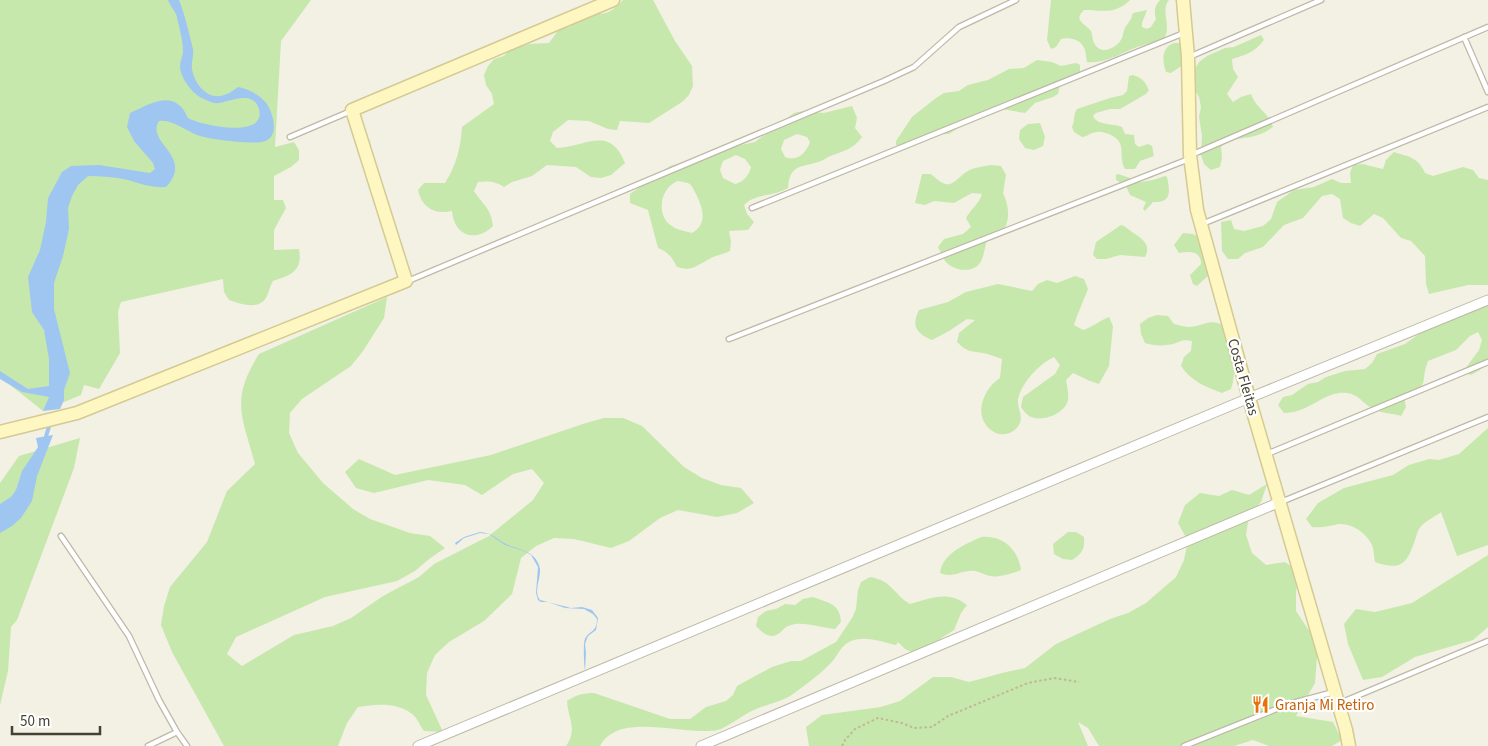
<svg xmlns="http://www.w3.org/2000/svg" width="1488" height="746" font-family="'Source Sans 3',sans-serif">
  <style>
    .green { fill: #c6e8ac; fill-rule: evenodd }
    .water { fill: #9ec6f1 }
    .lines { fill: none; stroke-linecap: round; stroke-linejoin: round }
    .stream { stroke: #9ec6f1; stroke-width: 4 }
    .lane-casing { stroke: #beb9a7; stroke-width: 7 }
    .street-casing { stroke: #beb9a7; stroke-width: 11 }
    .secondary-casing { stroke: #d4ca93; stroke-width: 15 }
    .path { stroke: #c0b798; stroke-width: 2; stroke-dasharray: 2.5 2.5; stroke-linecap: butt }
    .lane { stroke: #fff; stroke-width: 4.5 }
    .street { stroke: #fff; stroke-width: 9 }
    .secondary { stroke: #fff7c2; stroke-width: 12 }
    .labels { text-anchor: middle; dominant-baseline: central; stroke-width: 4.5; stroke-linejoin: round; paint-order: stroke }
    .street-label { font-size: 15px; fill: #454034; stroke: #fff }
    .food-label { font-size: 15px; fill: #c56008; stroke: #fff; text-anchor: start }
  </style>
  <rect width="100%" height="100%" fill="#f3f0e4"/>
  <path class="green" d="M0,0h311l-30,41 -6,106 19,-5 5,8v10l-8,7 -17,9v24h9l3,8 -12,22v20l25,-1c4,22 -8,26 -26,32 -3,5 -4,10 -6,15 -7,15 -26,8 -38,4l-5,-8 -1,-13 -102,23 -3,10 2,41 -21,36 -15,-4 -3,10 -38,16 -43,-34z
    M623,0h30l22,41 17,25 1,20 -4,9 -7,7 -33,21 -29,-2 -3,9 -9,-1 -19,-8 -21,-1 -15,12 -3,9 7,7c30,-2 53,-23 68,15l-14,12 -10,3 -10,-1 -15,-10 -29,-2 -15,11 -20,6 -8,5c-9,-6 -16,-6 -26,-5l-4,9c9,14 17,17 19,35 -17,17 -39,10 -41,-15 -17,4 -30,-3 -34,-21l6,-7h21c11,-17 16,-36 17,-56l32,-23 -2,-10 -6,-9 -2,-10 4,-9 6,-7 10,-3 6,-7 20,-5 19,-1 11,-15 10,-1 5,-8 7,-6c22,1 25,4 41,-13z
    M1051,0h79c-15,15 -27,10 -46,10 -11,10 0,13 7,21 2,6 1,10 5,15 7,9 22,1 26,-8 1,-2 1,-5 2,-8 3,-7 6,-7 9,-17l14,-3 -5,13v4l5,2 4,-2 5,-8c-2,-8 -2,-12 4,-19h9c-9,9 3,27 -5,39 -9,3 -18,5 -27,8 -16,6 -32,17 -50,15 -1,-5 -1,-12 -4,-16 -3,-7 -16,-9 -22,-7l-5,8 -5,2 -4,-9z
    M1261,35l3,5c-9,12 -18,15 -32,19l1,10 5,8 -11,17 6,8 8,-5 10,-3c6,16 17,17 22,33 -17,12 -27,10 -46,13l-6,7 1,11 -2,9 -9,3 -7,-6 -3,-9 1,-19 -3,-19 2,-10 -2,-10 -5,-8v-19l5,-8 8,-6 18,-8 9,-1z
    M1174,43h7l6,19 -16,11 -5,-1c-4,-11 -5,-24 8,-29z
    M1037,60l15,2 9,4 15,-3 4,2v8l-20,12 -2,9 -5,3 -18,6 -10,10 -23,-4 -32,11 -21,14h-15l-33,12 -5,-1v-4l16,-24 24,-19 8,-5 15,-2 9,-6 20,-5 21,-11 15,-1z
    M1133,75c10,3 12,7 16,15l-3,4 -26,15h-10l-14,4 -3,3c5,10 19,7 29,11l3,7 9,1 1,9 4,3 9,-3 4,2 2,10 -14,5 -5,8h-10c-8,-14 4,-26 -16,-35 -4,-1 -8,-3 -12,-2 -6,0 -10,5 -15,5l-8,-5 -2,-5c3,-6 1,-12 5,-18l33,-11 13,-3 4,-4 2,-15z
    M852,106l5,12 -2,10 7,9c-9,13 -20,14 -34,20 -2,1 -4,3 -7,4 -18,7 -31,1 -33,27 -15,9 -32,5 -44,17l3,9 7,8 -6,8 -19,1 2,11 -1,9c-6,3 -13,4 -19,7 -14,7 -18,14 -34,9 -5,-10 -9,-15 -19,-19l-10,-38 -18,-7v-9l40,-28 66,-20 19,-4 39,-29 9,-2 21,2zM797,134l10,3 3,5c-4,11 -12,20 -25,15l-4,-8 3,-9zM736,155l9,4 6,8c-2,8 -7,15 -16,17l-12,-6 -3,-8 3,-9zM678,181c4,1 8,1 12,3 3,3 4,7 6,10 7,14 12,30 -4,39 -8,-2 -16,-3 -23,-9 -13,-12 -8,-37 9,-43z
    M1040,123l5,14 -2,9 -9,4 -9,-2 -6,-9 1,-9 8,-6z
    M1394,152c15,5 24,5 31,21l8,3 30,-9 10,3 6,8 9,2v105h-20l-39,9 -3,-10 -1,-28 -14,-15 -10,-3 -18,-20 -9,-4 -14,12 -9,-3 -8,-5 -3,-19 -8,-5 -10,2 -19,22 -19,7 -21,22 -18,6 -7,6h-10l-6,-8 -1,-29 10,-2 3,9 10,2 19,-5 8,-7 6,-17 17,-12 20,-3 18,-8 9,4h10l-1,-10 3,-8 9,-1 21,5 3,-9z
    M991,165l10,1 5,9 -3,18c5,10 8,25 1,36 -4,4 -12,8 -17,11 -2,6 -3,15 -5,19 -5,14 -24,13 -34,5 -5,-4 -7,-12 -10,-17l6,-8 19,-5 8,-7 -5,-9c5,-9 13,-14 16,-24l-10,-1 -18,10 -20,-2 -9,4 -10,-2 7,-29h9c23,22 22,3 41,-5 6,-2 13,-3 19,-4z
    M1118,174l12,4 5,5 18,-3 12,-4 2,1c3,14 5,26 -14,25l-8,9 -2,-2 3,-7 -16,-7 -4,-9 -10,-6v-5z
    M1121,225c6,2 9,6 14,9 9,6 16,12 10,23l-25,-2 -14,4h-9l-4,-4 3,-13z
    M1183,233l10,1 12,6 6,33 -14,13 -4,-2 -3,-9 11,-11c0,-13 -11,-13 -22,-11l-5,-8z
    M1075,276l9,3 4,10 -11,27 -3,9 9,5c10,-3 16,-9 26,-13l4,9 -4,40 -10,18 -9,-3 -17,-8 -7,7c1,6 3,14 2,20 -3,14 -27,23 -39,16 -3,-2 -6,-6 -8,-9l2,-10 32,-23 5,-9 -6,-8c-15,7 -33,26 -36,43 -1,8 5,15 2,23 -5,11 -20,15 -29,7 -19,-15 -7,-42 9,-52l2,-19c-6,-2 -13,-5 -19,-6 -13,-2 -16,-1 -26,-11l2,-9 16,-13 -8,-1 -18,12 -17,9c-16,-7 -21,-14 -13,-30l29,-8 18,-10 32,-8 34,7 6,-7 9,-4 10,3z
    M387,297l-3,21 -21,33 -12,15 -49,33 -12,14 -1,20 9,20 25,30 30,26 17,10 40,14 20,3 15,12 -16,11 -14,12 -18,10 -72,16 -89,40 -9,17 15,12 52,-31 39,-9 18,-8 32,-22 36,-19 15,-13 55,-28 44,-36 11,-17 -12,-14 -19,5 -31,21 -17,-10 -37,-5 -54,13 -18,-5 -11,-16 14,-13 36,16 96,-20 95,-32 18,-5h19l19,8 42,41 18,11 19,7 20,3 13,15 -17,10 -20,4 -39,-7 -18,8 -31,23 -18,7 -37,-9 -20,-1 -18,8 -15,12 -9,36 -28,27 -35,21 -14,13 -8,18 -1,22 17,37 -19,-1c-4,-5 -7,-14 -12,-17 -15,-12 -36,-10 -54,-7l-11,16 -9,23h-114l-52,-94 -11,-27 3,-19 6,-19 37,-45 20,-51 28,-27c-13,-48 -25,-64 4,-110z
    M1488,300v62l-8,8 -9,5 -9,-2 17,-23 3,-10 -4,-8 -8,4 -14,14 -28,11c-9,24 4,22 -24,36l2,10 -5,9c-9,-3 -19,-2 -27,-7 -14,-6 -15,-18 -35,-16 -20,3 -32,20 -55,20l-6,-8 5,-8 9,-2 16,-11 10,-2 8,-5 19,-6 20,-2 7,-6 5,-9 28,-10 24,-17z
    M1157,315l11,1 6,8c5,1 11,3 16,3 17,-2 20,-10 38,1 3,20 10,41 3,61l-9,4c-16,-6 -31,-12 -41,-27l3,-9 7,-6 1,-10c-10,-2 -10,0 -19,3 -9,2 -19,2 -28,-1l-4,-9 -1,-10 8,-6z
    M1488,428v117l-31,11 -16,-44c-6,5 -18,10 -22,17 -2,3 -3,8 -4,11 -8,24 -14,31 -40,22 -1,-6 -1,-14 -4,-19 -6,-11 -20,-20 -32,-19 -10,2 -17,4 -27,3l-6,-8 12,-16 26,-15 49,-13 16,-10 20,-6 10,1 20,-6z
    M80,438l-6,30 -57,152 -6,7 -3,44 -8,34v-222l19,-27z
    M1267,484l-6,18 -12,14 -3,19 6,18 14,12 19,-3 15,11 -4,18v20l22,33 -3,39 -19,33 37,6 9,18 -10,6h-63l-16,-6 -19,6h-135l-11,-18 -10,-6 10,24h-279l-3,-19 16,-12 59,-8 19,-6 33,-24h18l18,5 37,-10 19,-4 31,-24 54,-25 18,-6 18,-10 30,-26 8,-17 4,-19 -10,-18 7,-18 15,-12 19,3 13,-6 17,5z
    M1068,532h8l8,5c1,12 -2,17 -12,23l-9,-1 -9,-5 -1,-10z
    M981,537c22,-2 37,12 40,33 -7,3 -24,8 -31,6 -5,-1 -10,-4 -15,-5 -14,-2 -20,8 -35,2 3,-20 24,-28 41,-36z
    M1488,555v72l-15,13 -58,17 -33,20 -19,3 -15,-36 -4,-20 12,-15 19,3 37,-9z
    M870,577c23,4 23,17 40,27 20,-6 39,-14 57,1l-6,8 -7,17 -17,11 -7,7 -17,5 -8,-4 -7,-7 -2,3c-13,-3 -31,-10 -45,-4 -11,4 -14,17 -22,24 -11,11 -24,20 -36,29 -11,8 -26,10 -39,16 -11,5 -21,13 -33,19 -5,2 -12,2 -18,2 -30,1 -86,-17 -103,15h-34c12,-17 2,-27 1,-45 9,-6 16,-8 27,-8l76,26h20l16,-12 20,-6 7,-6 4,-9 35,-19 19,-6h10l35,-19 16,-24 4,-9 2,-19 3,-8z
    M813,597c16,6 27,7 28,25l-6,7c-15,-1 -33,-9 -47,-3 -6,3 -9,10 -16,10 -7,0 -12,-6 -16,-10l2,-9 8,-6 10,-2 9,-5 10,1 8,-6z"/>
  <path class="water" d="M168,0h11c6,15 10,33 14,49 1,7 -2,14 -1,20 2,13 13,29 28,27 7,-1 13,-5 18,-9 10,2 23,8 29,17 7,11 13,35 -5,38 -11,2 -46,-2 -58,-5 -16,-3 -29,-18 -45,-16 -14,22 36,35 7,66 -14,1 -25,-3 -38,-7 -13,-3 -26,-4 -40,-4l-10,9 -6,11 -4,12 1,21 -6,27 -9,27v26l16,64 -6,17v10l-4,9 -17,2 6,-14 -27,-5 -22,-13v-8l28,18 21,-3v-27l-5,-29 -12,-18 -4,-35 12,-27 6,-28 2,-24 14,-26 9,-6 28,-1 51,8 5,-4 -2,-6 -19,-22 -7,-14 3,-14c22,-10 45,-25 58,5 12,7 79,22 71,-9 -7,-22 -34,-4 -45,-6 -4,-1 -13,-5 -17,-8 -8,-6 -17,-19 -17,-29 0,-5 3,-10 3,-15 0,-11 -4,-24 -6,-34 -2,-7 -7,-11 -9,-17z
    M53,435l-16,41 -5,25 -11,17 -9,8 -12,7v-29l11,-7 5,-7 6,-19 16,-24 -2,-9z
    M480,532c14,1 17,8 28,13 13,5 29,7 32,24 1,10 -7,22 0,31l31,8 11,-1 10,3 6,8 -2,12 -8,6 -3,8 1,9 -1,17c-1,-3 -2,-28 0,-31 4,-9 12,-6 12,-20l-4,-5 -9,-5 -19,-1 -17,-6h-7l-3,-2 -2,-7 2,-26 -7,-12 -7,-4 -19,-6 -16,-11 -9,-1 -16,5 -8,7 -1,-2 9,-6z"/>
  <g class="lines">
    <path class="stream" d="M45,440l5,-17"/>
    <defs>
      <path id="lane" d="M1464,37l24,55
        M1189,57l132,-57
        M290,137l61,-26
        M1191,155l297,-128
        M752,208l432,-175
        M1202,224l286,-117
        M408,281l476,-200 30,-14 45,-40 57,-27
        M729,339l460,-180
        M1267,454l221,-92
        M1281,502l207,-85
        M61,536l68,100 30,64 18,32 10,14
        M1340,703l148,-62
        M148,746l29,-14
        M1184,746l105,-42 45,-12"/>
      <path id="street" d="M418,746l831,-348 239,-98
        M701,746l579,-244"/>
      <path id="secondary" d="M1183,0l5,57 2,98 7,55 52,188 97,332 3,16
        M0,432l77,-19 329,-132 -54,-171 261,-110"/>
    </defs>
    <use href="#lane" class="lane-casing"/>
    <use href="#street" class="street-casing"/>
    <use href="#secondary" class="secondary-casing"/>
    <path class="path" d="M842,746l3,-6 10,-11 23,-11 24,5 12,5 18,-1 16,-11 80,-33 26,-5 25,4"/>
    <use href="#lane" class="lane"/>
    <use href="#street" class="street"/>
    <use href="#secondary" class="secondary"/>
  </g>
  <defs>
    <symbol id="restaurant-bare" viewBox="-9 -9 18 18"><path d="M-5-6h1v4h1v-4h1v4h1v-4h1v5L-1.5 .5V6h-2V.5L-5-1ZM5-6V6H3V1.5H1.5Q1.5-4 5-6Z" fill="#e8710a" stroke="#fff" stroke-width="2.5" paint-order="stroke"/></symbol>
  </defs>
  <g fill-rule="evenodd">
    <use href="#restaurant-bare" x="1248" y="692" width="25" height="25"/>
  </g>
  <g class="labels">
    <g class="street-label">
      <text transform="translate(1243 377) rotate(74)">Costa Fleitas</text>
    </g>
    <g class="food-label">
      <text x="1275" y="705">Granja Mi Retiro</text>
    </g>
  </g>
  <path d="M12 726v8h88v-8" fill="none" stroke="#454034" stroke-width="2.5"/>
  <text x="20" y="726" font-size="15" fill="#454034" stroke="#ffffff" stroke-width="4" paint-order="stroke">50 m</text>
</svg>
